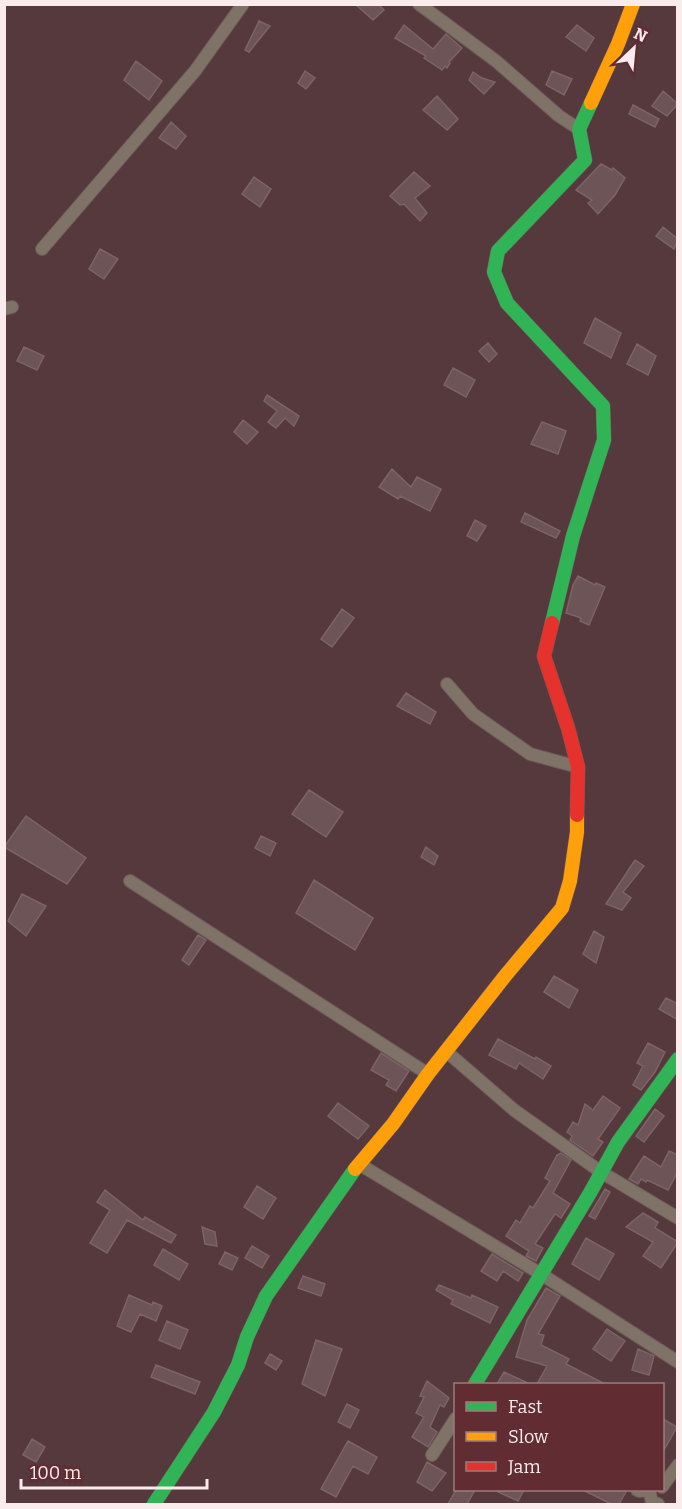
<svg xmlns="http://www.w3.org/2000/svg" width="682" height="1509" font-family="Bitter,serif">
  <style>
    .building { fill: #6d5457; stroke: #7b6366; stroke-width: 1.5 }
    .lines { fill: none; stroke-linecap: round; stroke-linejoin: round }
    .street-casing { stroke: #6d585a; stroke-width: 14 }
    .fast-casing { stroke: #6d585a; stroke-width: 15 }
    .slow-casing { stroke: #6d585a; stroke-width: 15 }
    .jam-casing { stroke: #6d585a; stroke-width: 15 }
    .street { stroke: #7f7267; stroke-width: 12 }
    .fast { stroke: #30b455; stroke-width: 14 }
    .slow { stroke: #ff9f0a; stroke-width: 14 }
    .jam { stroke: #e5322d; stroke-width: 14 }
  </style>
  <rect width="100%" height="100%" fill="#55393c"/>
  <path class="building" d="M355,4h23l6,6 -11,10z
    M259,21l11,5 -21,26 -4,-2z
    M404,25l29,24 13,-15 16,14 -13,14 1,1 -3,5 -2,-2 -3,4 -18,-12 2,-2 -31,-18z
    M577,25l17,13 -8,13 -20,-14z
    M136,61l26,20 -13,19 -25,-20z
    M305,71l10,7 -9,11 -8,-6z
    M552,71l20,8 -8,16 -18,-10z
    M473,72l9,6 13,4 -11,12 -15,-14z
    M663,91l15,13 -11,12 -15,-10z
    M437,96l21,23 -11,11 -24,-20z
    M633,105l26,14 -4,8 -26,-13z
    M171,122l15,14 -10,13 -17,-11z
    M601,164l11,6 1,-2 12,10 -10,17 -17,19 -10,-11 4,-3 -16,-10z
    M414,172l16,14 -15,12 12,15 -7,8 -16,-17 -4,1 -10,-9z
    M254,177l17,12 -11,18 -18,-13z
    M663,227l15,12 -4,10 -18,-13z
    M100,249l18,10 -14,20 -15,-10z
    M595,318l26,15 -10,25 -27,-15z
    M488,343l9,11 -8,8 -10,-11z
    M637,344l19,12 -8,19 -21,-11z
    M24,347l20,9 -7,14 -20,-9z
    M453,368l22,12 -9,17 -22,-12z
    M267,395l32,21 -5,10 -9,-8 -9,10 -8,-6 9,-11 -13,-10z
    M243,420l15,12 -11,12 -13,-12z
    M542,422l24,9 -8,23 -27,-10z
    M392,469l19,18 6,-10 24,12 -11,22 -30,-15 -2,3 -19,-12z
    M525,513l35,18 -4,7 -35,-16z
    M475,520l11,6 -9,15 -10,-5z
    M578,576l17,9 1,-2 9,4 -16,38 -9,-4 1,-3 -15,-5 7,-28z
    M342,609l12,9 -22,29 -11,-8z
    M406,693l30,19 -6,12 -33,-18z
    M309,790l34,22 -17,25 -34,-23z
    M26,816l60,42 -19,26 -63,-37z
    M261,836l15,7 -6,13 -15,-8z
    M426,847l12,9 -4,9 -13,-8z
    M635,860l9,6 -21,26 8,6 -9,12 -16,-6z
    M314,880l59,38 -18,32 -59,-37z
    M22,894l24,12 -20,30 -18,-15z
    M594,931l10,6 -8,26 -13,-9z
    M198,935l8,5 -17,25 -7,-5z
    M554,976l24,14 -9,18 -25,-16z
    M666,998l12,6v16l-19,-11z
    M498,1039l37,20 1,-2 15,9 -8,13 -24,-16 -3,6 -27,-14z
    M648,1043l17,9 -10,20 -14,18 -8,-5 10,-19 -6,-3z
    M381,1053l28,18 -13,20 -10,-6 3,-5 -18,-10z
    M603,1096l17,12 -22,31 5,3 -10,14 -23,-16 2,-4 -5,-4 6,-10 5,3 7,-21 8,6z
    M338,1103l31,23 -11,13 -30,-23z
    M655,1109l9,7 -20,26 -8,-6z
    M669,1151l9,4v16l-10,19 -21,-10 -1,2 -5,-3 -3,5 -9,-5 15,-23 17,11z
    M561,1153l10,7 -18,33 17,11 -9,14 -6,-4 -20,30 8,4 -7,13 -10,-5 3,-5 -23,-15 10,-16 4,3 10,-17 3,2 17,-27 -5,-3 12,-23z
    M257,1186l19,12 -13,21 -19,-12z
    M605,1189l5,3 -15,27 -6,-3z
    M105,1190l38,30 2,-3 31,18 -5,8 -44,-23 -20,33 -17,-10 20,-33 -13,-8z
    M643,1213l15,9 -3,6 23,14 -17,26 -18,-12 10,-14 -27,-15z
    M202,1227l13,5 2,14 -12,-2z
    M586,1238l28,16 -15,26 -27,-16z
    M252,1246l17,10 -7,12 -17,-10z
    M163,1249l25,15 -9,16 -25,-15z
    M225,1252l13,6 -6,12 -13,-6z
    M492,1254l31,19 -5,8 -15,-10 -6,10 -16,-10z
    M303,1276l22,8 -4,12 -23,-8z
    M439,1285l32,13 1,-3 26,12 -8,16 -39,-19 2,-4 -17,-10z
    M546,1288l14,8 -22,38 6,1 -3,10 28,14 -3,5 39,20h-68l10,-18 -31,-9 11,-37z
    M129,1295l23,10 1,-3 9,4 -6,15 -16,-7 -9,18 -14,-6z
    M167,1321l21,9 -8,19 -21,-9z
    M607,1329l18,12 -14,20 -18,-12z
    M316,1340l26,9 -17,47 -23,-12z
    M638,1349l16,7 -5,19 -17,-5z
    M270,1354l12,7 -6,9 -11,-7z
    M156,1365l44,17 -5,12 -44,-17z
    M504,1372l26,12h-33z
    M427,1381l22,17 -5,9 -4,-2 -10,22 7,5 -9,15 -16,-10 12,-20 -8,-4 8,-16 -4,-1z
    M347,1404l12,6 -9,18 -12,-6z
    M663,1419l14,8 -14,25z
    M32,1439l13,8 -9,15 -13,-7z
    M348,1441l29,16 -9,17 -15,-8 -17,31 -15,-8z
    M427,1462l19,11 -14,18 -15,-9z
    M456,1490h19l-8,14h-19z
    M494,1490h30l-6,11z
    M583,1490h44l-8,14h-8z"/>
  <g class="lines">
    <defs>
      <path id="street" d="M419,4l77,57 63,55 20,13
        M42,249l153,-178 48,-67
        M4,309l8,-2
        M447,684l26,30 57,40 48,13
        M130,881l298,193
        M447,1052l67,58 87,62 77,46
        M359,1164l182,110 137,88
        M432,1455l24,-37
        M662,1487l16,-22
        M637,1490l2,1 10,-1 3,12 6,2"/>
      <path id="fast" d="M552,623l21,-87 31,-96 -1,-34 -96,-103 -13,-31 4,-21 87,-91 -6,-31 12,-26
        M475,1384l115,-191 28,-51 60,-83
        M154,1504l60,-92 24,-47 9,-28 19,-41 89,-127"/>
      <path id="slow" d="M591,103l27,-59 15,-40
        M355,1169l38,-45 35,-50 77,-98 57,-68 8,-27 7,-49v-17"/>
      <path id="jam" d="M552,623l-8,33 24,72 10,39 -1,48"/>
    </defs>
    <use href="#street" class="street-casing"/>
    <use href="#fast" class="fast-casing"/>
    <use href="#slow" class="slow-casing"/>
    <use href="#jam" class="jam-casing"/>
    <use href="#street" class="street"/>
    <use href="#fast" class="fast"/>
    <use href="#slow" class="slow"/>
    <use href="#jam" class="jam"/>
  </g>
  <rect width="682" height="1509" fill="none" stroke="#faeced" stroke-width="12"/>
  <rect x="454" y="1383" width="210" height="108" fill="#612d33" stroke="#9e797d" stroke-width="1.5"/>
  <rect x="466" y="1402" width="30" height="9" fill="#30b455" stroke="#9e797d" stroke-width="1.5"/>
  <text x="508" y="1413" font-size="18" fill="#faeced">Fast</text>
  <rect x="466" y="1432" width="30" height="9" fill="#ff9f0a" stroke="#9e797d" stroke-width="1.5"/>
  <text x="508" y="1443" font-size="18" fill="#faeced">Slow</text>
  <rect x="466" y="1462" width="30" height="9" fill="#e5322d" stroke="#9e797d" stroke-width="1.5"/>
  <text x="508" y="1473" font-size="18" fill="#faeced">Jam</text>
  <g transform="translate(634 48) rotate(26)" stroke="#612d33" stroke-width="4.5" paint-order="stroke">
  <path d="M0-4.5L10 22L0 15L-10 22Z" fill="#faeced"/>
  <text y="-9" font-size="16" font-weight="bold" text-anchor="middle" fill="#faeced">N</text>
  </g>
  <path d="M21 1479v9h186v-9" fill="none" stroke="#faeced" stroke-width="3"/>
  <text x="30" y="1479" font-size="18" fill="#faeced" stroke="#612d33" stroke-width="4.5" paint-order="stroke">100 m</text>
</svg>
